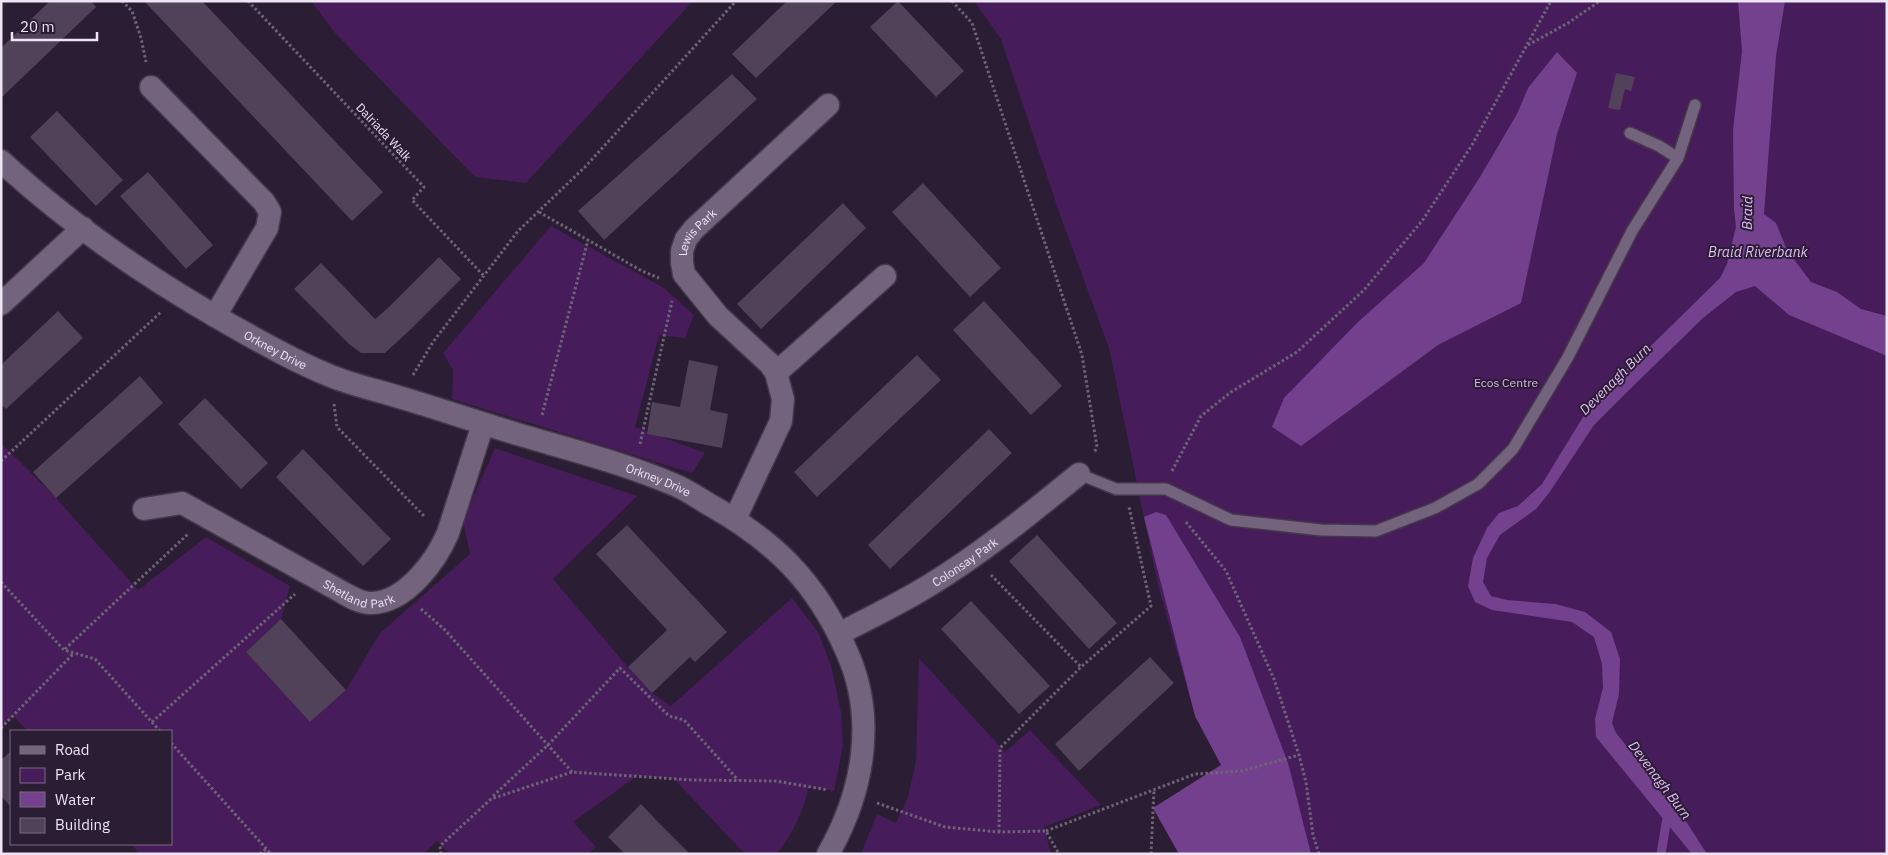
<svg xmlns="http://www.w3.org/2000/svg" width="1888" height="855" font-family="'IBM Plex Sans',sans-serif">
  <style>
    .green { fill: #461d5a }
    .forest { fill: #72408c }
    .water { fill: #73418d }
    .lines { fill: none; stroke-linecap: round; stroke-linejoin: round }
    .stream { stroke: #73418d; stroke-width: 9 }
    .building { fill: #514159 }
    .service-casing { stroke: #44384a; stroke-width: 14 }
    .minor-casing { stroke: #44384a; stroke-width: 25 }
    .path { stroke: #6f6377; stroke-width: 3; stroke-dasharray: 2.5 2.5; stroke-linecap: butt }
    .service { stroke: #73637d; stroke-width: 11 }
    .minor { stroke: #73637d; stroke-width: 22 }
    .labels { text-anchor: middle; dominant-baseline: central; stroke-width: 4; stroke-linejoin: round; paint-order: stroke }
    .street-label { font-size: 12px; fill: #eee5f4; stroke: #2b1d33 }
    .park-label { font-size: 12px; fill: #dbb4f2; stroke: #2b1d33 }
    .water-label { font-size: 14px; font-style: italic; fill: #e4bcfb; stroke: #2b1d33 }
  </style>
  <rect width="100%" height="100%" fill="#2b1d33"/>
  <path class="green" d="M311,1h382l-167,182 -51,-6 -139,-143z
    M974,1h913v853h-708l-26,-46 68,-43 -26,-49 -37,-131 -49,-237 -50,-136 -58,-173z
    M551,226l113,62 30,27 -9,23 -26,-3 -24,92 70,26 -13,20 -240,-74 1,-29 -10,-17z
    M1,443l55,55 82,92 68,-53 84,49 -9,33 -35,33 64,70 36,-32 34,-57 90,-79 -7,-33 32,-73 142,48 -84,83 75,88 24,26 19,13 121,-108 26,34 13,34 10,46 2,33 -9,46 -25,-4c-6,24 -16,48 -33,67h-31l-71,-75 -37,-3 -64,46 23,25 -8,7h-139l-12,-13 -14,13h-283l-9,-10h40v-113h-143l-15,-15 -12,12z
    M919,658l86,94 25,-22 71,75 -57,22 7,27h-190l16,-40 19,9 12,-26 8,-36z"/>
  <path class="forest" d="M1557,52l20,21 -20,61 -36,169 -83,42 -137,101 -29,-19 12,-29 74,-76 66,-59 56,-86 37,-63 11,-26z
    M1156,512l10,3 74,122 48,126 23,91h-132l-26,-46 68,-43 -26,-49 -51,-199z"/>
  <path class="water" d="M1738,1h47l-9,55 -12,158 12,9 11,27 24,32 26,10 24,17 26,7v40l-98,-41 -34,-29 -19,6 -33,26 -78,76 -31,31 -45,68 -13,16 -36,26 -13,23 -4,24 8,14 16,4 48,4 30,8 26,20 9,27 -1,35 -7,29 4,10 66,82 25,39h-15l-96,-117 -1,-18 8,-31 -1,-24 -8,-27 -22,-15 -80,-12 -17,-8 -7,-16 5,-28 14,-30 12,-15 19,-7 24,-22 41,-67 29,-33 108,-106 7,-14 9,-37 -2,-18 -1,-79 9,-79z"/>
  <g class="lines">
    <path class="stream" d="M1661,854l7,-42"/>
  </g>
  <path class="building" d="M50,1h41l5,6 -95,91v-50z
    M144,1h58l181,191 -31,29z
    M787,1h50l-81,77 -24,-24z
    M898,1l66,70 -28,26 -66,-70z
    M1616,73l19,4 -4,14 -6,-2 -5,21 -12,-2z
    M732,74l25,25 -153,141 -26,-29z
    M57,111l66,69 -27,26 -66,-69z
    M148,172l65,73 -27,24 -66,-73z
    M923,183l78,85 -31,29 -78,-85z
    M843,203l23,25 -105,101 -24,-25z
    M439,257l22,22 -50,50 -26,24h-24l-12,-9 -55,-55 27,-26 54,56 14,-12z
    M984,301l78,85 -31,29 -78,-85z
    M58,311l25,27 -77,71 -5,-5v-39z
    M917,355l24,25 -124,117 -23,-25z
    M689,360l29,6 -8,44 18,4 -6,34 -75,-14 5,-32 28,5z
    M140,376l23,27 -107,95 -23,-26z
    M205,398l63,65 -27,26 -63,-65z
    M989,429l23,24 -122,116 -22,-24z
    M303,449l88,90 -28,27 -87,-89z
    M627,525l100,107 -32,30 -5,-5 -38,36 -24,-26 39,-37 -71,-76z
    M1037,535l80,88 -28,26 -80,-88z
    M971,601l79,85 -31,28 -78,-85z
    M281,619l65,71 -36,32 -64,-70z
    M1150,657l24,26 -95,88 -24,-27z
    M11,751v56l-10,-11v-36z
    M641,804l17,18 32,32h-65l-17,-17z"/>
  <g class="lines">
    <defs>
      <path id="service" d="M1630,133l29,13 19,12
        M1079,474l37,15h50l65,31 90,10 55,1 59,-23 43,-24 35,-35 55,-92 64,-126 46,-73 17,-53"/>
      <g id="minor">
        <path d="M151,87l113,115 6,10 -3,16 -52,88"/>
        <path id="s1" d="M1,161c68,63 147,117 228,163 32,18 63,36 97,50 25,11 51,16 76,24 41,12 81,26 122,38 51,15 102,28 151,49 12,5 25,14 37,21 63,36 104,76 134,144 31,67 18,141 -18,204"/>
        <path d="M1,304l82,-76"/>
        <path d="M776,373l109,-97"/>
        <path id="s2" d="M144,509l38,-6 158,88c9,5 21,13 32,12 34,-1 64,-42 76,-70l35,-109"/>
        <path id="s3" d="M735,519l46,-98 2,-22 -7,-26 -6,-9 -52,-48 -34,-42 -2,-11v-12l4,-12 8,-10 134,-124"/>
        <path id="s4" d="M839,634c32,-17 64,-32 94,-51 52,-32 99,-71 146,-109"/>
      </g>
    </defs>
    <use href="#service" class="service-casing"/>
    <use href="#minor" class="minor-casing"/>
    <path class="path" d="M122,1l10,10 9,27 5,24
      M248,1l176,186 -12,13 72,76
      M952,1l20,22 110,332 15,92 -3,6
      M1528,45l40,-22 32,-22
      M539,212l103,59 17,7
      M413,375l20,-33 85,-111 67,-64 151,-166
      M334,404l3,23 88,90
      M542,415l46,-175
      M640,444l32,-143
      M1,461l160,-149
      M1172,471l29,-55 30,-24 66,-40 67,-62 58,-69 50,-76 79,-144
      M1186,522l40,49 48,108 25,76 7,27 7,53 6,19
      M991,575l90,92
      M1,582l63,68 31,9 65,72
      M421,609l23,20 128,143
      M65,649l123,-115
      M152,722l143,-128
      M1,728l73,-75
      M171,743l100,111
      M493,796l55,-51 72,-77 49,48 15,4 54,60
      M877,803l68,24 54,5 47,-1 13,23
      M1046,831l149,-57 47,-3 57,-16
      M999,832l1,-84 81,-81 70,-61 -22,-99
      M260,854l6,-5
      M441,854l-1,-8 51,-47 81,-27 119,8 85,1 52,9
      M1151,854l3,-64"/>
    <use href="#service" class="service"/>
    <use href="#minor" class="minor"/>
  </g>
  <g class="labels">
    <g class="street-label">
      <text transform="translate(384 132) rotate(47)">Dalriada Walk</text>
      <text stroke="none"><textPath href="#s3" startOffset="340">Lewis Park</textPath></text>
      <text stroke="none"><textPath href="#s1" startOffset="334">Orkney Drive</textPath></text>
      <text stroke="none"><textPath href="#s1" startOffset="739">Orkney Drive</textPath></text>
      <text stroke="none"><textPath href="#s4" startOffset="145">Colonsay Park</textPath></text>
      <text stroke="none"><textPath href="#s2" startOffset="239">Shetland Park</textPath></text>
    </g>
    <g class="park-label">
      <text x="1506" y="382">Ecos Centre</text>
    </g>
    <g class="water-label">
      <text transform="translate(1747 213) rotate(-89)">Braid</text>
      <text x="1758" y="252">Braid Riverbank</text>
      <text transform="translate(1615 379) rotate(-45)">Devenagh Burn</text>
      <text transform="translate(1660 780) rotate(53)">Devenagh Burn</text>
    </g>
  </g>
  <rect width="1888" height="855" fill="none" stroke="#eee5f4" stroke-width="5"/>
  <rect x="10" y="730" width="162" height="115" fill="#2b1d33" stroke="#796d80"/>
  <rect x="20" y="746" width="25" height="8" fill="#73637d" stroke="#796d80"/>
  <text x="55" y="755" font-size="15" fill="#eee5f4">Road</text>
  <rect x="20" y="768" width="25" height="15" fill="#461d5a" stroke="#796d80"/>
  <text x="55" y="780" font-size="15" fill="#eee5f4">Park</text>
  <rect x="20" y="792" width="25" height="15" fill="#73418d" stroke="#796d80"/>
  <text x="55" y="805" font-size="15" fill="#eee5f4">Water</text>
  <rect x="20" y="818" width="25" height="15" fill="#514159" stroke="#796d80"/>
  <text x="55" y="830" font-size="15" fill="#eee5f4">Building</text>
  <path d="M12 32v8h85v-8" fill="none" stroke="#eee5f4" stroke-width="2.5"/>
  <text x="20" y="32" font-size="15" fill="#eee5f4" stroke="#2b1d33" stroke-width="4" paint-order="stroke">20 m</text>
</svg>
